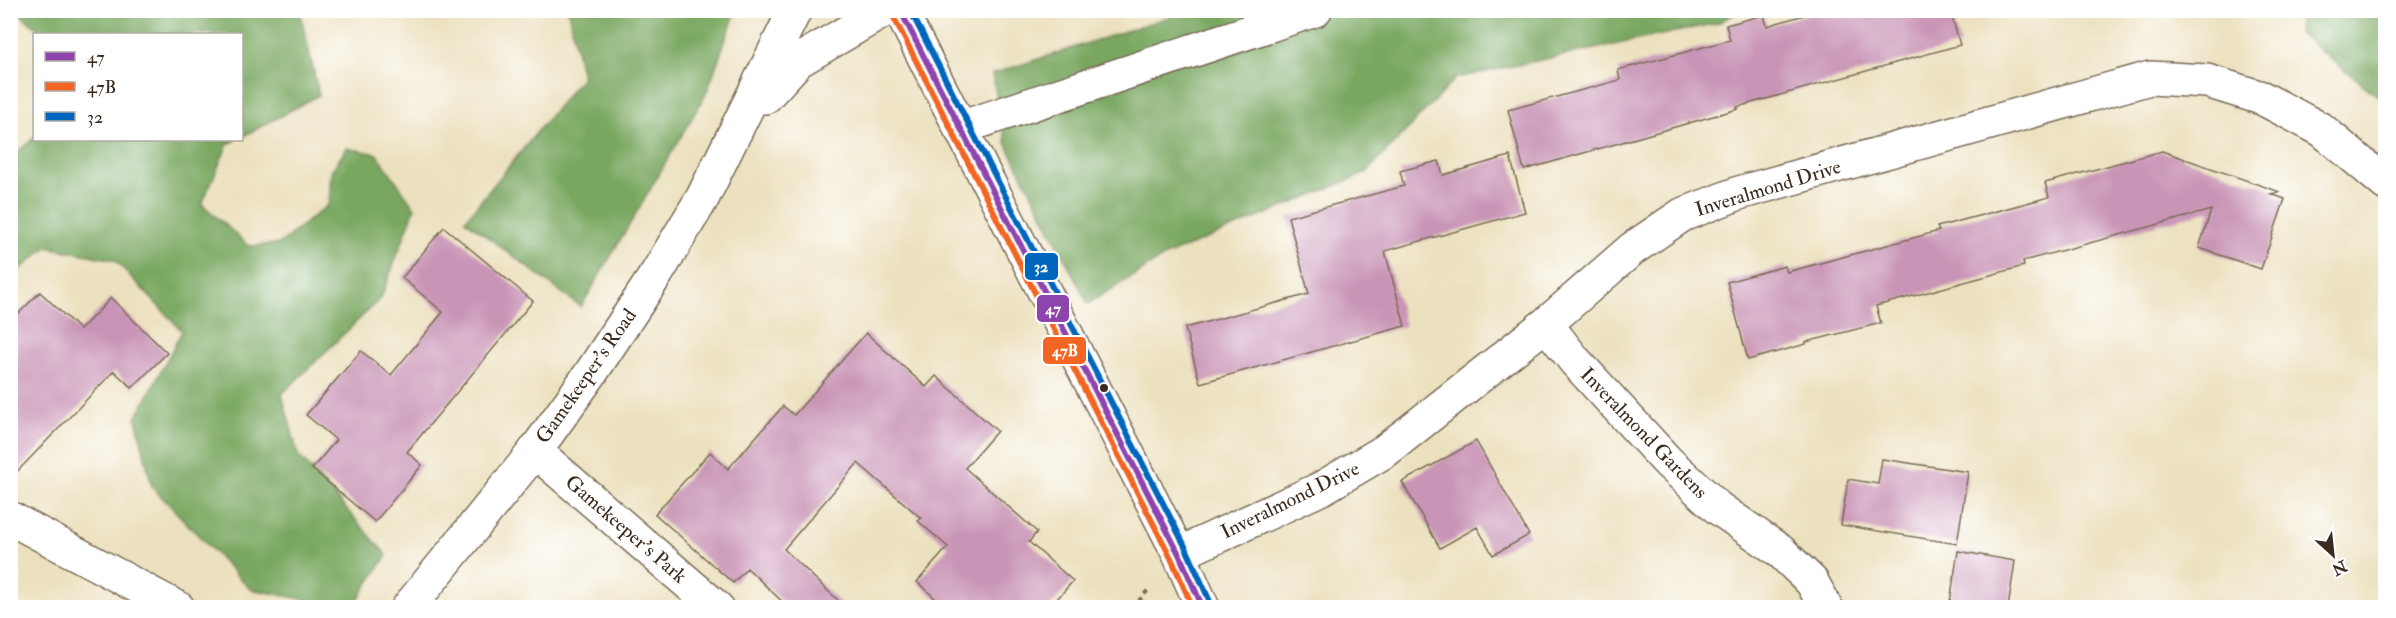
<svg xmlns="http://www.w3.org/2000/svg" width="2396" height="618" font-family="'IM FELL Double Pica',serif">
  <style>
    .forest { fill: #79a760; stroke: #5a683f; stroke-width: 1.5 }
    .building { fill: #c995b6 }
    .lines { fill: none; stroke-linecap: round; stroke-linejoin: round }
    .minor-casing { stroke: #796a56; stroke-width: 36 }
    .tertiary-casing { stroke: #796a56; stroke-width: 36 }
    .path { stroke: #796a56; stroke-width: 4; stroke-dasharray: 4.5 4.5; stroke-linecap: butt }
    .minor { stroke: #fff; stroke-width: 33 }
    .tertiary { stroke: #fff; stroke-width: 33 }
    .bus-1-casing { stroke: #fff; stroke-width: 10 }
    .bus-2-casing { stroke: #fff; stroke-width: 10 }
    .bus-3-casing { stroke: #fff; stroke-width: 10 }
    .bus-1 { stroke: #8e44ad; stroke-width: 6 }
    .bus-2 { stroke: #f26522; stroke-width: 6 }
    .bus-3 { stroke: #0065bd; stroke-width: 6 }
    .bus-dot { fill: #3b2a1e; stroke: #fff; stroke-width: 2 }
    .labels { text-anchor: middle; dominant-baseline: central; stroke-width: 4.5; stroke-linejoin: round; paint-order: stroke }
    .street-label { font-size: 20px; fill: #3b2a1e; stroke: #fff }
    .line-badge { stroke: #fff; stroke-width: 2 }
    .badge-label { font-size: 16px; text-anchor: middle; font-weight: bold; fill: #fff }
  </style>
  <rect width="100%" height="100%" fill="#fff"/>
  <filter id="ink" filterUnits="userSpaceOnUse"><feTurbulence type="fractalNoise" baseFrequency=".0167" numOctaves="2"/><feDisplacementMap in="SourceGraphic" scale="12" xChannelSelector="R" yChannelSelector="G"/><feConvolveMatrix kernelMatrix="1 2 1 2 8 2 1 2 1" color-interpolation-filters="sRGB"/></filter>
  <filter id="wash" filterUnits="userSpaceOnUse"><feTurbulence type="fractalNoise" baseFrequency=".008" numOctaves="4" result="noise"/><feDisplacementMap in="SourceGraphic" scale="24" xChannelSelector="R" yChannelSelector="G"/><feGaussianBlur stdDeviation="1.35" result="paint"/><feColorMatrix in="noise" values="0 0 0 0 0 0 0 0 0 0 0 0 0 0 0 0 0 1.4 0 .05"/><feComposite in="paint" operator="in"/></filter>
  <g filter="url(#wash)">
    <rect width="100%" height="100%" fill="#ece1bf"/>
    <path class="forest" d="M16,11h284l19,84 -77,42v-103h-198z
      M568,11h168l-30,83 -125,213 -116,-87 117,-143z
      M1187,11h553l-22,12 -262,55 -90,95 -201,83 -77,48 -82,-161 -14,-69z
      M2300,11h85v91l-87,-69z
      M34,138l202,2 -8,4 -26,60 47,42 30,-2 50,-40 2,-33 16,-23 30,6 38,54 -34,90 -99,96 16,61 89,100 -34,52h-9l-94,-18 -98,-102 -16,-69 46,-87 -67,-71 -68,-13 -36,30v-120z"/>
    <g id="blocks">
      <path class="building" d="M1821,10h129l10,35 -223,62 1,2 -214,61 -16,-60 112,-30 -2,-10 112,-30 -4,-15 38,-10 3,11z
        M2162,151l118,41 -9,2 14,5 -24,70 -62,-21 12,-38 -188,51 1,5 -148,40 5,17 -75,19v2l-58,16 -21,-78 58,-16 2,6 152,-41 -2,-4 112,-30 -4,-14z
        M1510,156l15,56 -140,39 20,75 -205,57 -15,-55 124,-34 -21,-77 116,-31 -4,-15 39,-10 4,14z
        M444,227l89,74 -126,151 15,13 -47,57 -63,-53 24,-29 -30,-25 55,-64 30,24 52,-63 -41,-34z
        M40,292l40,38 31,-32 56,55 -35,35 -18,-17 -104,108v-157z
        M866,333l60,54 10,-11 61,55 -32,37 72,64 -8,10 44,39 -24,27h-103l-29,-26 31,-35 -30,-26 3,-3 -63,-55 -74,86 62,59h-57l-42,-40 -14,15 -78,-69 55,-62 18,17 55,-63 11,9z
        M1476,441l53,94 -36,20 -16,-28 -37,21 -38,-66z
        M1882,459l86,13 -11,72 -116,-19 7,-46 30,5z
        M1958,551l57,10 -7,47h-59z"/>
    </g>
  </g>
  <g filter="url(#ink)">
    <use href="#blocks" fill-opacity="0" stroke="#796a56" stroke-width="1.5"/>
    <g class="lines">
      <defs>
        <path id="minor" d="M960,128l355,-118
          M1546,324l29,37 93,101 50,46 62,43 32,31 14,26
          M535,451l182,157
          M10,518l168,90
          M1179,554l143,-66 63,-37 161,-127 86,-75 50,-34 57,-22 411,-115 57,3 55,17 60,32 64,54"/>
        <path id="tertiary" d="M900,10l279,544 24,54
          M765,97l33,-36 87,-51
          M408,608l127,-157 56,-78 66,-100 46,-76 92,-187"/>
      </defs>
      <use href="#minor" class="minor-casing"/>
      <use href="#tertiary" class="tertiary-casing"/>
      <path class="path" d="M1133,608l15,-18"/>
      <use href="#minor" class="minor"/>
      <use href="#tertiary" class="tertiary"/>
      <defs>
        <path id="bus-1" d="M900,10l279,544 24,54"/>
        <path id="bus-2" d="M892,14l279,544 22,50"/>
        <path id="bus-3" d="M910,10l277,540 24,54"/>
      </defs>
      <use href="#bus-1" class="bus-1-casing"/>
      <use href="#bus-2" class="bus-2-casing"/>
      <use href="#bus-3" class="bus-3-casing"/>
      <use href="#bus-1" class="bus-1"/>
      <use href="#bus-2" class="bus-2"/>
      <use href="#bus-3" class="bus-3"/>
    </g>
  </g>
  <circle class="bus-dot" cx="1104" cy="388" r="5"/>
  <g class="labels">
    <g class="street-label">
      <text transform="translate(1768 188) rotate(-17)">Inveralmond Drive</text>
      <text transform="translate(586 376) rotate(-55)">Gamekeeper's Road</text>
      <text transform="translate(1644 433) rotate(46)">Inveralmond Gardens</text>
      <text transform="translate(1290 500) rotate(-26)">Inveralmond Drive</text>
      <text transform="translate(626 529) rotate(41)">Gamekeeper's Park</text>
    </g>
  </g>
  <g class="line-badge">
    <rect x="1024" y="252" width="35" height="29" rx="6" fill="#0065bd"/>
    <rect x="1036" y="294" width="34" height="29" rx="6" fill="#8e44ad"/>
    <rect x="1042" y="336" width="45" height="29" rx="6" fill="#f26522"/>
  </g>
  <g class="badge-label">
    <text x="1041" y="272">32</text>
    <text x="1053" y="314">47</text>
    <text x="1065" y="356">47B</text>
  </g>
  <rect width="2396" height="618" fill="none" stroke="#fff" stroke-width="36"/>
  <rect x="33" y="33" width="210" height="108" fill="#ffffff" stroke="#b1aaa5" stroke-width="1.5"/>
  <rect x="45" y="52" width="30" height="9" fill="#8e44ad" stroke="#b1aaa5" stroke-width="1.5"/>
  <text x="87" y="63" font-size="18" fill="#3b2a1e">47</text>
  <rect x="45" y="82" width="30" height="9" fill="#f26522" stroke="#b1aaa5" stroke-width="1.5"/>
  <text x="87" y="93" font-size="18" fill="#3b2a1e">47B</text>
  <rect x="45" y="112" width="30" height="9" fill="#0065bd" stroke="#b1aaa5" stroke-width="1.5"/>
  <text x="87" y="123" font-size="18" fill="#3b2a1e">32</text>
  <g transform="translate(2333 555) rotate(153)" stroke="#ffffff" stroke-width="4.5" paint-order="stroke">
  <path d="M0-4.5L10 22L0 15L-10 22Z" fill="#3b2a1e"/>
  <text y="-9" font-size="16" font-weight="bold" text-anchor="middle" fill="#3b2a1e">N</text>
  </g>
</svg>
